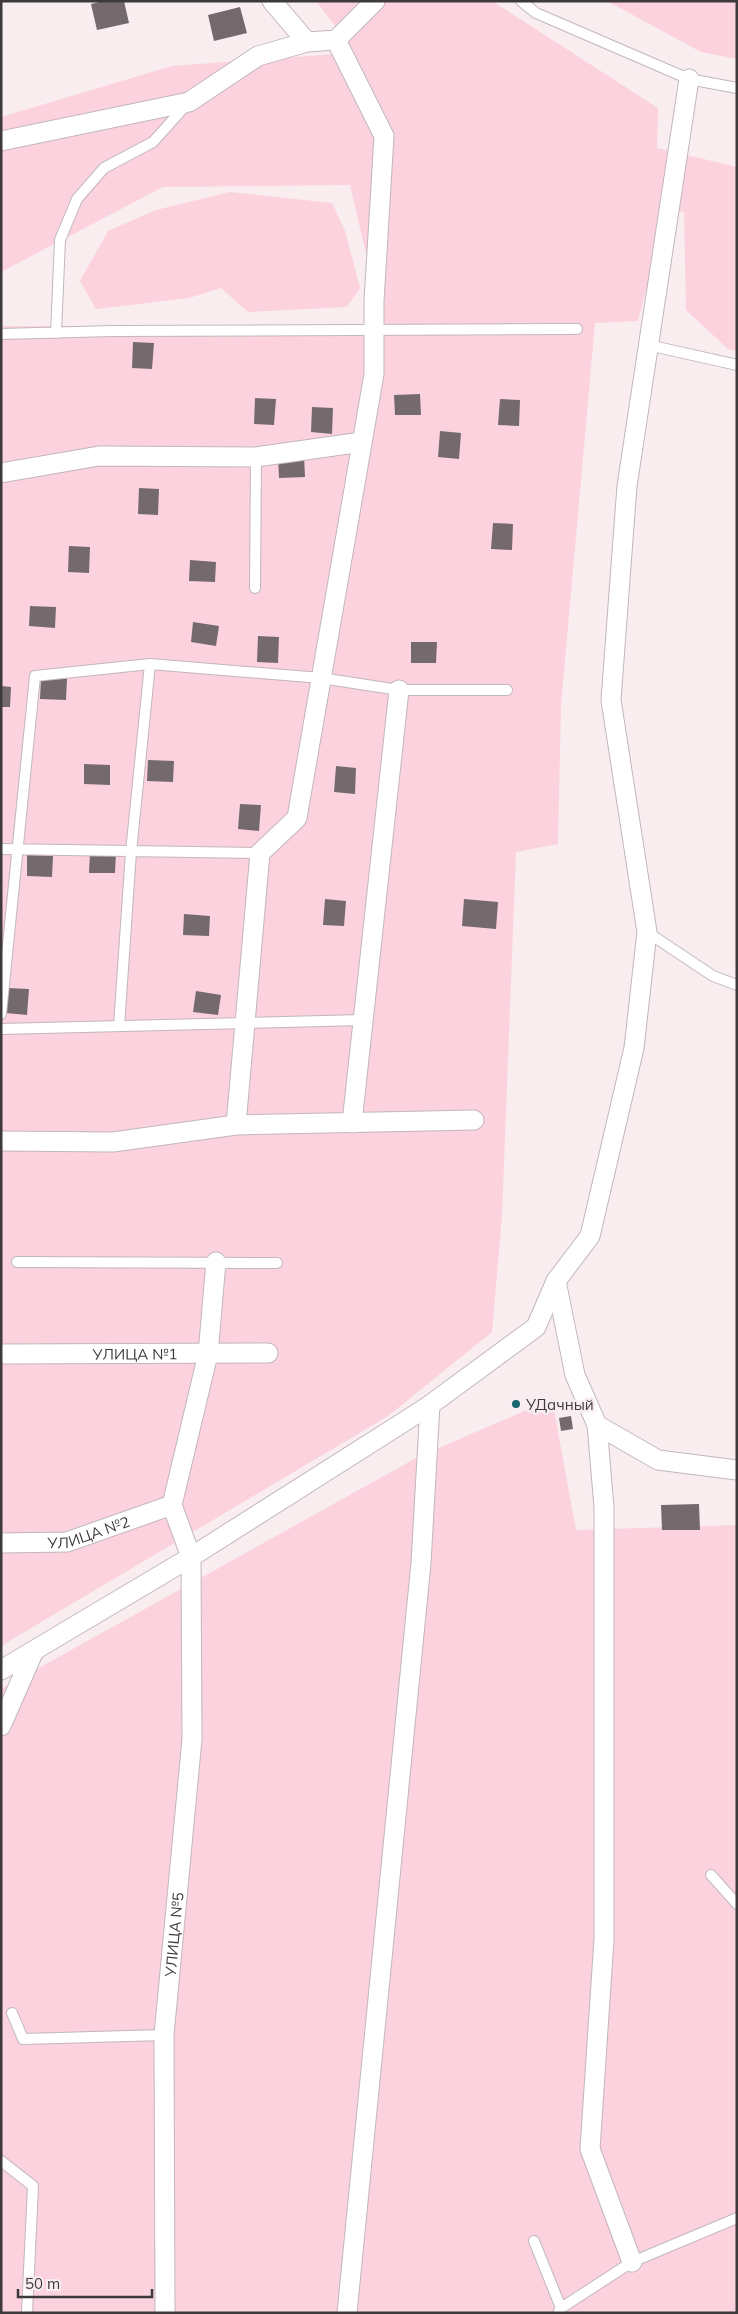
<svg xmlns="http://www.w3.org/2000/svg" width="738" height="2314" font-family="Mulish,sans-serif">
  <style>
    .green { fill: #fbd2dd }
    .building { fill: #746a6d }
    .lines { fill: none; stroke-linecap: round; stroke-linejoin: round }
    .lane-casing { stroke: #c2b7ba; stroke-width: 12 }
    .street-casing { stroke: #c2b7ba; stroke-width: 21 }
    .lane { stroke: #fff; stroke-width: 10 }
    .street { stroke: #fff; stroke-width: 19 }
    .poi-dot { fill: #18646f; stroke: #f9edf0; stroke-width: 2 }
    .labels { text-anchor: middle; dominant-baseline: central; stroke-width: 5; stroke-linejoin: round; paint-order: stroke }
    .street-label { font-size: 15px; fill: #3e393b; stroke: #f9edf0 }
    .poi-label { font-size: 15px; fill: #3e393b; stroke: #f9edf0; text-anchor: start }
  </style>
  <rect width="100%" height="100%" fill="#f9edf0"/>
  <path class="green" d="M316,1h176l166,107 -1,40 80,19v184l-9,-2 -42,-39 -2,-99 -19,5 -27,105 -43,2 -34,382 -3,139 -42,8 -14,364 -10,116 -104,84 -387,230v-1320h382l-33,-141 -187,2 -162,85v-155l171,-51 163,-12 15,-9z
    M607,1h130v58l-36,-7z
    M230,192l102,11 13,28 15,57 -13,19 -99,5 -27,-24 -32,10 -93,11 -16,-28 28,-50 48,-21z
    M552,1399l24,131 161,-5v788h-736v-624l417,-232z"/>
  <path class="building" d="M104,1h20l5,22 -32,7 -6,-26z
    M240,7l7,26 -33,8 -6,-26z
    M133,342l21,1 -2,26 -20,-1z
    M420,394l1,21h-26l-1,-20z
    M255,398l21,1 -2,26 -20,-1z
    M500,399l20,1 -1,26 -21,-1z
    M312,407l21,1 -1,26 -21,-2z
    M440,431l21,2 -2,26 -21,-2z
    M304,456l1,21 -26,1 -1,-21z
    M139,488l20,1 -1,26 -20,-1z
    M493,523l20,1 -1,26 -21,-1z
    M69,546l21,1 -1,26 -21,-1z
    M190,560l26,2 -1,20 -26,-1z
    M30,606l26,1 -1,21 -26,-2z
    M193,622l26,4 -3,20 -25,-4z
    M258,636l21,1 -1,26 -21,-1z
    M411,642h26l-1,21h-25z
    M41,678l26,1 -1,21 -26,-1z
    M1,686l10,1 -1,20h-9z
    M148,760l26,1 -1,21 -26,-1z
    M84,764l26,1v20l-26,-1z
    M336,766l20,2 -1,26 -21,-2z
    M240,804l21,1 -2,26 -21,-2z
    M90,852h26l-1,21h-26z
    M27,855l26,1 -1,21 -25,-1z
    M325,899l21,2 -2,25 -21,-1z
    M464,899l34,3 -2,27 -34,-3z
    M184,914l26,2 -1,20 -26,-1z
    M8,988l21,1 -2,26 -21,-2z
    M196,991l25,4 -3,20 -25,-3z
    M571,1416l2,13 -12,2 -2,-13z
    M699,1504l1,26h-38l-1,-25z"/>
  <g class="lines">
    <defs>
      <path id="lane" d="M521,1l15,12 153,66 48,9
        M56,333l4,-93 17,-41 27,-31 49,-26 34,-38
        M1,334l111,-3 465,-2
        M648,345l89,20
        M255,588l1,-131
        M1,849l259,4
        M647,932l66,44 24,9
        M1,1014l34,-338 115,-12 171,14 78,12h108
        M119,1026l12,-174 19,-188
        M1,1029l362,-9
        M17,1262l260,1
        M711,1875l26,29
        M12,2013l11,26 141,-4
        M1,2161l32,25 -6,127
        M534,2241l27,67
        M558,2313l3,-5 71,-46 105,-44"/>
      <g id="street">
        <path d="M272,1l35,41"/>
        <path d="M1,141l188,-39 69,-46 49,-14 29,-2 39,-39"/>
        <path d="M1,473l98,-17 157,1 106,-15"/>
        <path d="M352,1123l47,-433"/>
        <path d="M236,1125l24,-272 37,-35 77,-444v-73l10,-165 -48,-96"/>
        <path d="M1,1141l112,1 123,-17 238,-5"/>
        <path d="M556,1281l19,94 22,50 61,35 79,10"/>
        <path id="s1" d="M1,1354l267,-1"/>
        <path d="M597,1425l7,82v432l-14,210 42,113"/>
        <path id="s2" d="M1,1543l66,-1 105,-37"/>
        <path d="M1,1670l190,-113 208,-132 31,-20 106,-78 20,-46 34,-45 44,-188 13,-116 -36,-232 16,-214 62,-407"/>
        <path d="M1,1726l32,-73"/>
        <path id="s3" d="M165,2313l-1,-278 28,-296 -1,-182 -19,-52 36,-151 8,-92"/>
        <path d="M347,2313l74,-750 9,-158"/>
      </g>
    </defs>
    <use href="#lane" class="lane-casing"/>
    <use href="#street" class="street-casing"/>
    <use href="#lane" class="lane"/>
    <use href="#street" class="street"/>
  </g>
  <circle class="poi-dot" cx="516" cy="1404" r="5"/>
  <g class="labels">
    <g class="street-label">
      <text stroke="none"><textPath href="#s1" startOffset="134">УЛИЦА №1</textPath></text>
      <text stroke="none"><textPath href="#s2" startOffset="89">УЛИЦА №2</textPath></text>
      <text stroke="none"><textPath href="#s3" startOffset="379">УЛИЦА №5</textPath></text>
    </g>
    <g class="poi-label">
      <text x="526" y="1404">УДачный</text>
    </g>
  </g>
  <rect width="738" height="2314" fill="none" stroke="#3e393b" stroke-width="5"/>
  <path d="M18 2289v8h134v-8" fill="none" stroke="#3e393b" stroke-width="2.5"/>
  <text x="25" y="2289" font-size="15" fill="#3e393b" stroke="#f9edf0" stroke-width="4" paint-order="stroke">50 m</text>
</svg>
